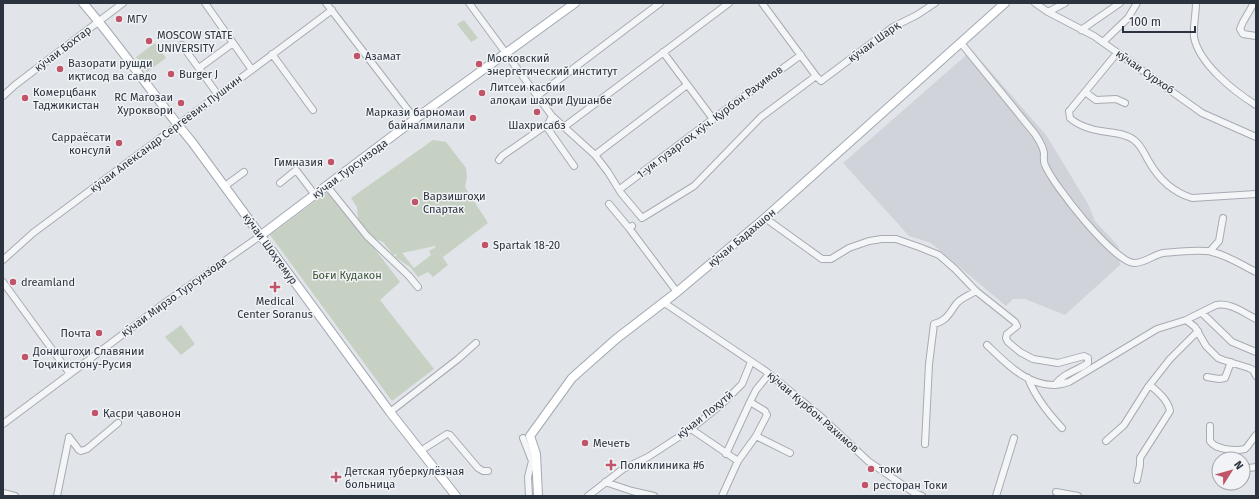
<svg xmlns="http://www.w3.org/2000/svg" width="1259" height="499" font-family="'Fira Sans',sans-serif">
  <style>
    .built { fill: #d0d4da }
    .green { fill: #c7d1c3 }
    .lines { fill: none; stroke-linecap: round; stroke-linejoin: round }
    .minor-casing { stroke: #a7abb2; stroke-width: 8 }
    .major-casing { stroke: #a2a9b3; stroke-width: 10 }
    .minor { stroke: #f4f5f7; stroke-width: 6 }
    .major { stroke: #fff; stroke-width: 8 }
    .poi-dot { fill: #c05469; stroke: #f1f3f6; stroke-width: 1.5 }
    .labels { text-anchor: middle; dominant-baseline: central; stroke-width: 3; stroke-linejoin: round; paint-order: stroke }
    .poi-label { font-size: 11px; fill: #2b333e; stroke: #f1f3f6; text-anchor: start }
    .street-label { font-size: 11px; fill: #2b333e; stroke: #f1f3f6 }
    .park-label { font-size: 11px; fill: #41593a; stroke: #f1f3f6 }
  </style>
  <rect width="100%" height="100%" fill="#e1e4e8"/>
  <path class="built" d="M972,50l74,85 42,69 7,17 24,26 1,18 -55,50 -40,-16h-12l-7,7 -75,-63 -22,-7 -66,-73z"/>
  <path class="green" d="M464,20l14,18 -7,4 -14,-18z
    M155,43l11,15 -19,14 -11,-15z
    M433,140l13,2 20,26 1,9 -2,10 23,36 -45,34 -8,-11 -33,7 12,15 17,-13 -2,-4 7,-4 12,18 -15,12 -5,-5 -10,5 -8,-10 -15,-10 2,-3 -4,1 -10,-13 -8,-3 -11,-11 -6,-10 -1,-11 -6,-9z
    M330,190l70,92 -20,18 54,69 -42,32 -122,-166z
    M181,325l14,19 -14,11 -16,-18z"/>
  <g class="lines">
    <defs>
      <path id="minor" d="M205,3l47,67
        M326,3l89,116
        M469,3l83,113 43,39 13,17 13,21 21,25 52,-32 67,-69 55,-41
        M762,3l54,73 5,5 72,-54 24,-12 18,-12
        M1035,3l13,9 46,24 108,77 54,24
        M1196,3c0,11 -3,23 -2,34 5,27 41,55 62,68
        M1254,3l-11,19 -3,7 3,5 13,2
        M1048,12l17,-9
        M1081,30l39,-27
        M1103,42l25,-24 9,-15
        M961,43l74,91c4,6 8,12 9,19 0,4 -1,8 1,12 8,20 69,97 89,98 11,0 19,-8 29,-10 12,-1 37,-4 49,-1 15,3 30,13 44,20
        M182,45l36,50
        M663,52l50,67
        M1117,53l-46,56 -2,2 1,7c7,7 22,12 31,13 11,2 25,2 33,9 7,5 10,13 14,20 10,18 24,32 44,38l64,-4
        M272,54l41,56
        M199,68l34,-25
        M1085,92l11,8 20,-1 9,4
        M3,96l12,-11 108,-82
        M537,96l123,-93
        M548,124v5l26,37
        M564,127l165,-124
        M595,155l92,-70
        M499,160l3,-4 46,-32 4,-8
        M280,183l16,-13 19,25
        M225,186l19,-14
        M327,186l40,50 42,40 9,11
        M620,189l93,-70 88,-64
        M609,204l20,24
        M765,218l57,41h9l18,-11 20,-7 13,-2h14l23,8 20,8 16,14 21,22 39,31 2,4 -10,8 -1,4 2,4 12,10 13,7 25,4 26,-7 4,2v5c-11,8 -25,10 -33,22l7,-1 7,-2 88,-53 29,-9 9,7 11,19 12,12 5,2 26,8 4,2 3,6
        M632,226l-3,2 48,64
        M1210,251l9,-10 4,-23
        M3,260l30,-27 299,-223
        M3,282l67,92
        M663,302l104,70 52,43 49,46 45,31 9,4
        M1202,313l30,29 24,10
        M1186,320l30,-15c14,-3 28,8 40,14
        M987,345c19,18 40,41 68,40
        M1207,377l12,2 6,-1 6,-16
        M1028,378c7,19 20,35 34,50
        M390,412l68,-53 18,-16
        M3,424l163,-122 94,-66
        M1210,426v15c6,9 25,10 35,8l2,-2 9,-12
        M691,429l47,32
        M756,436l34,17
        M69,437l10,13 2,1 6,-2 31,-26
        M523,438l9,23 -4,16 1,19
        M1106,441l18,-16 24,-38 22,-28 28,-28
        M925,444l4,-80 5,-40c14,-4 15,-11 23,-21 4,-5 13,-8 19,-12
        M425,448l22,-14 3,1 28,33 5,3h5
        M726,454l24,-52
        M1243,469l13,-2
        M1137,480l3,-15v-7l30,-47c-2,-11 -12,-19 -20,-26
        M605,482l27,9 22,5
        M1056,492l22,4
        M3,493l12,3
        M57,496l12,-59
        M588,496l35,-27 25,-12 43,-28 31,-25 20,-20 9,-22
        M722,496l16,-35 18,-25 11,-21 -2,-4 -15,-9 6,-12 13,-16
        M996,496l18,-58"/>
      <path id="major" d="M83,3c39,45 71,94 109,139l198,270 66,84
        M260,236l155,-117 160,-116
        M538,496l-2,-42 -6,-18 42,-58 44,-39 61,-47 88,-74 240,-215"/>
    </defs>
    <use href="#minor" class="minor-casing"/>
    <use href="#major" class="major-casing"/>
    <use href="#minor" class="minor"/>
    <use href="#major" class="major"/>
  </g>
  <g class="poi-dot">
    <circle cx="119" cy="19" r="4"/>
    <circle cx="149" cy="41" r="4"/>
    <circle cx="357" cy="56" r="4"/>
    <circle cx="479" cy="64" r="4"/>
    <circle cx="60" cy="69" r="4"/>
    <circle cx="171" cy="74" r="4"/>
    <circle cx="482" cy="93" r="4"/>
    <circle cx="25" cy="98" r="4"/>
    <circle cx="181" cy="103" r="4"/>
    <circle cx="537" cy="112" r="4"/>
    <circle cx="473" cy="118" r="4"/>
    <circle cx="119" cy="143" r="4"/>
    <circle cx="331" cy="162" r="4"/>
    <circle cx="415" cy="202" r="4"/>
    <circle cx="485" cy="245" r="4"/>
    <circle cx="13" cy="282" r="4"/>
    <path d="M273 281h4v4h4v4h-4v4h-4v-4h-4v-4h4z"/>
    <circle cx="99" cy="333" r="4"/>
    <circle cx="25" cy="357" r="4"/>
    <circle cx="95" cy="413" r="4"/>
    <circle cx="585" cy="443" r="4"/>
    <path d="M609 459h4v4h4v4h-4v4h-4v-4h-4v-4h4z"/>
    <circle cx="871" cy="469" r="4"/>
    <path d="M334 471h4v4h4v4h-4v4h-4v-4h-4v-4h4z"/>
    <circle cx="865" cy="485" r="4"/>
  </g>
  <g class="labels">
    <g class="poi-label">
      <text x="127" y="19">МГУ</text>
      <text x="157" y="35">MOSCOW STATE<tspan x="157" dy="13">UNIVERSITY</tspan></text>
      <text x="365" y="56">Азамат</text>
      <text x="487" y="58">Московский<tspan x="487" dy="13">энергетический институт</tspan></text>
      <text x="68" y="63">Вазорати рушди<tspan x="68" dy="13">иқтисод ва савдо</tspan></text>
      <text x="179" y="74">Burger J</text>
      <text x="490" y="87">Литсеи касбии<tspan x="490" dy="13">алоқаи шаҳри Душанбе</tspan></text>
      <text x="33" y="92">Комерцбанк<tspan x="33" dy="13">Таджикистан</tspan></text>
      <text x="173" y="97" text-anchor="end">RC Магозаи<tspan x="173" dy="13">Хуроквори</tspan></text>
      <text x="465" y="112" text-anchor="end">Маркази барномаи<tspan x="465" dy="13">байналмилали</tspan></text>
      <text x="537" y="125" text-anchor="middle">Шахрисабз</text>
      <text x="111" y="137" text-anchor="end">Сарраёсати<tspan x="111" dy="13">консулӣ</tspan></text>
      <text x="323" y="162" text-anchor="end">Гимназия</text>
      <text x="423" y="196">Варзишгоҳи<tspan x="423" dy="13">Спартак</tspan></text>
      <text x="493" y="245">Spartak 18-20</text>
      <text x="21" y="282">dreamland</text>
      <text x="275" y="301" text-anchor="middle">Medical<tspan x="275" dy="13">Center Soranus</tspan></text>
      <text x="91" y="333" text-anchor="end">Почта</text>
      <text x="33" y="351">Донишгоҳи Славянии<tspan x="33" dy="13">Тоҷикистону-Русия</tspan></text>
      <text x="103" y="413">Қасри ҷавонон</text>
      <text x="593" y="443">Мечеть</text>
      <text x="620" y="465">Поликлиника #6</text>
      <text x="879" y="469">токи</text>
      <text x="345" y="471">Детская туберкулёзная<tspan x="345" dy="13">больница</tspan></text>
      <text x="873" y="485">ресторан Токи</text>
    </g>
    <g class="street-label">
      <text transform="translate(874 42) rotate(-36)">кӯчаи Шарқ</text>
      <text transform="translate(63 49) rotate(-37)">кӯчаи Бохтар</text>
      <text transform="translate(1145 72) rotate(35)">кӯчаи Сурхоб</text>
      <text transform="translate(710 122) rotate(-37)">1-ум гузаргоҳ кӯч. Қурбон Раҳимов</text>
      <text transform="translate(166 134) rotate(-37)">кӯчаи Александр Сергеевич Пушкин</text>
      <text transform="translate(350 169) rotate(-37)">кӯчаи Турсунзода</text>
      <text transform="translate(742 238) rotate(-40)">кӯчаи Бадахшон</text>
      <text transform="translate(270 249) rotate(54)">кӯчаи Шоҳтемур</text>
      <text transform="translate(174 297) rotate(-36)">кӯчаи Мирзо Турсунзода</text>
      <text transform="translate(813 412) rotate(41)">кӯчаи Курбон Рахимов</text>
      <text transform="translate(705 415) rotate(-39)">кӯчаи Лоҳутӣ</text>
    </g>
    <g class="park-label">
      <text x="347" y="275">Боғи Кудакон</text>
    </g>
  </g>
  <rect width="1259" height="499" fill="none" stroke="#2b333e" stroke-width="8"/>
  <g transform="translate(1231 471) rotate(53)"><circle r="19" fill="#f1f3f6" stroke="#a2a6ac"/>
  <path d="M0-3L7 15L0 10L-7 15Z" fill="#c05469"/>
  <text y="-6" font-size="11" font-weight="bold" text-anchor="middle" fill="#2b333e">N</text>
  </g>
  <path d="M1123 26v6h72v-6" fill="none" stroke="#2b333e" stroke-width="2"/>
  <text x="1129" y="26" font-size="12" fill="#2b333e" stroke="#f1f3f6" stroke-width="3" paint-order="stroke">100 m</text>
</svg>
